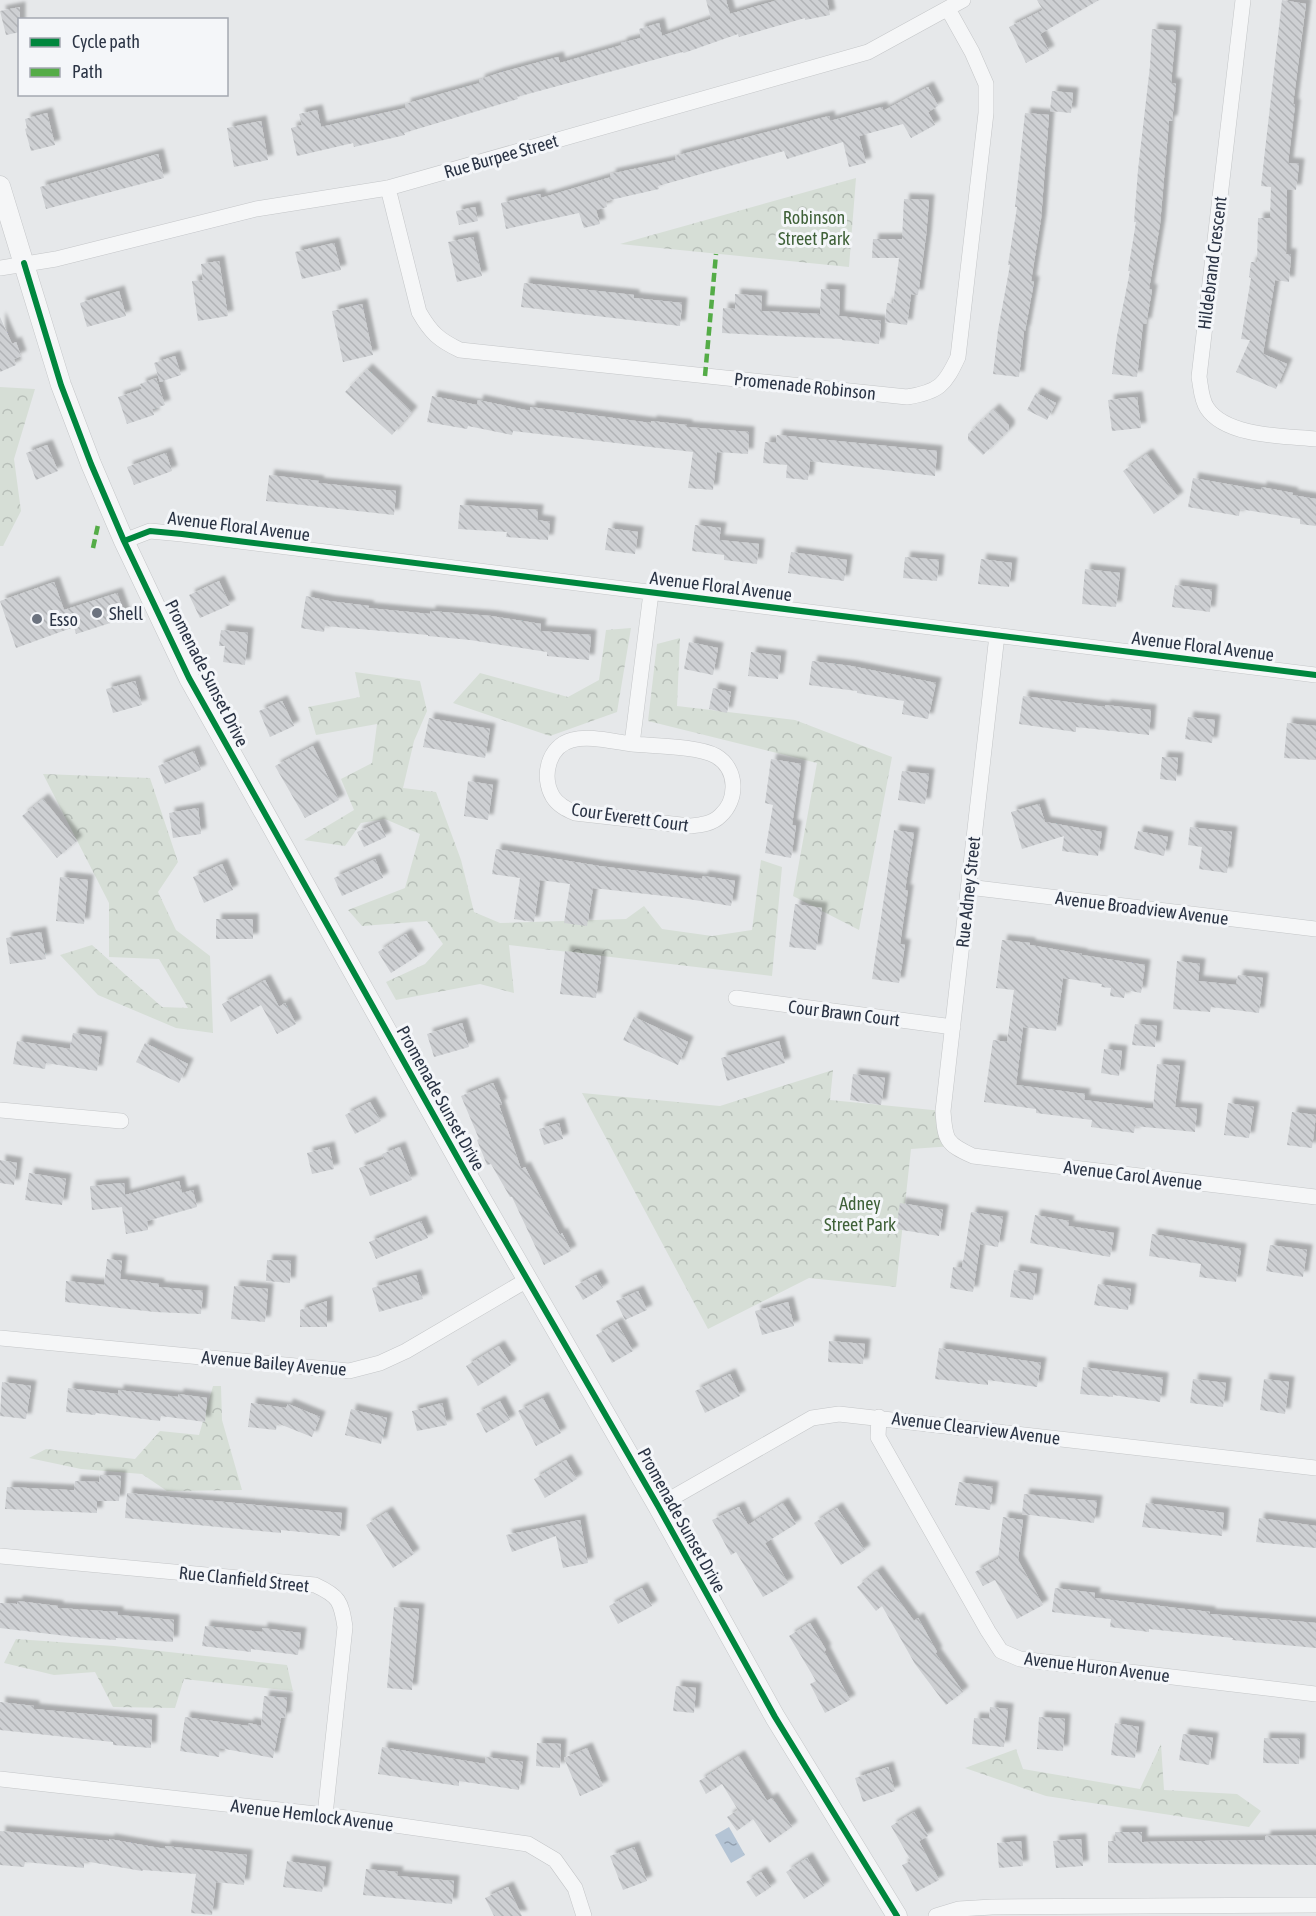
<svg xmlns="http://www.w3.org/2000/svg" width="1316" height="1916" font-family="'Asap Condensed',sans-serif">
  <style>
    .forest { fill: url(#forest-crowns) }
    .water { fill: url(#water-ripples) }
    .building { fill: url(#building-back-hatch); filter: url(#shadow) }
    .lines { fill: none; stroke-linecap: round; stroke-linejoin: round }
    .minor-casing { stroke: #c4c6c8; stroke-width: 16 }
    .tertiary-casing { stroke: #c4c6c8; stroke-width: 21 }
    .minor { stroke: #f5f6f7; stroke-width: 15 }
    .tertiary { stroke: #f5f6f7; stroke-width: 20 }
    .quiet { stroke: #54ac47; stroke-width: 4.5; stroke-dasharray: 9 4.5; stroke-linecap: butt }
    .cycleway-casing { stroke: #f4f6f9; stroke-width: 10 }
    .cycleway { stroke: #00873e; stroke-width: 6 }
    .poi-dot { fill: #6c737f; stroke: #f4f6f9; stroke-width: 2 }
    .labels { text-anchor: middle; dominant-baseline: central; stroke-width: 6; stroke-linejoin: round; paint-order: stroke }
    .street-label { font-size: 18px; fill: #2b3445; stroke: #f4f6f9 }
    .park-label { font-size: 18px; fill: #3f6138; stroke: #f4f6f9 }
    .poi-label { font-size: 18px; fill: #2b3445; stroke: #f4f6f9; text-anchor: start }
  </style>
  <defs>
    <pattern id="forest-crowns" width="20" height="18" patternUnits="userSpaceOnUse" patternTransform="scale(1.5)"><rect width="20" height="18" fill="#d6ded6"/><path d="M2 6a3 3 0 1 1 6 0M12 15a3 3 0 1 1 6 0" fill="none" stroke="#b8bfb9"/></pattern>
    <pattern id="water-ripples" width="26" height="14" patternUnits="userSpaceOnUse" patternTransform="scale(1.5)"><rect width="26" height="14" fill="#b4c4d5"/><path d="M2 4q2-2 4 0t4 0M15 11q2-2 4 0t4 0" fill="none" stroke="#93a0af"/></pattern>
    <pattern id="building-back-hatch" width="6" height="6" patternUnits="userSpaceOnUse" patternTransform="scale(1.5)"><rect width="6" height="6" fill="#ced0d3"/><path d="M-1 5l2 2M0 0l6 6M5-1l2 2" fill="none" stroke="#b1b3b6"/></pattern>
    <filter id="shadow"><feDropShadow dx="5.5" dy="-5.5" stdDeviation="1.5" flood-color="#0004"/></filter>
  </defs>
  <rect width="100%" height="100%" fill="#e6e8ea"/>
  <path class="forest" d="M856,178l-7,89 -229,-23z
    M0,387l35,2 -21,70 7,52 -18,35h-3z
    M631,628l-14,84 -67,24 -97,-33 27,-30 88,24 31,-17 7,-50z
    M680,638l-3,68 118,14 97,37 -33,173 -66,-34 24,-133 -169,-42 9,-77z
    M355,672l65,9 7,30 -13,30 -11,47 33,4 25,68 13,52 26,11 126,-4 18,-13 18,23 50,7 40,-6 9,-70 21,7 -10,109 -263,-31 5,48 -34,-9 -84,16 -10,-18 39,-18 18,-20 -16,-23 -65,5 -14,-16 57,-22 15,-54 -35,-15 -24,4 -16,23 -41,-6 50,-30 -13,-31 31,-16 5,-39 -61,11 -8,-28 52,-10z
    M43,774l107,4 28,84 -20,30 18,38 34,26 3,77 -37,-5 -78,-33 -38,-40 32,-10 70,62 26,1 -29,-49 -50,-2v-54z
    M833,1070l-3,30 113,11 10,35 -42,3 -15,138 -87,-9 -101,51 -126,-236 138,13z
    M213,1386h8l1,34 20,70 -75,1 -25,-17 -61,-5 -52,-11 17,-9 89,10 25,-28 39,4z
    M16,1639l98,7 173,19 6,26 -109,-12 -9,29 -62,-1 -18,-35 -41,3 -50,-12z
    M1161,1744l3,46 73,4 24,17 -12,16 -203,-31 -81,-28 51,-19 7,20 117,20z"/>
  <path class="water" d="M729,1827l16,28 -14,8 -16,-28z"/>
  <path class="building" d="M706,0h20l4,14 48,-14h49l3,15 -25,5v-2l-66,19 -1,-3 -54,19 -1,-1 -166,45 1,2 -114,34 1,2 -51,12 -1,-4 -56,13 -6,-28 11,-3 -3,-11 18,-4 4,17 85,-19 -1,-4 75,-21 -1,-3 20,-7 59,-16 2,6 62,-18 -1,-2 20,-5 -2,-9 20,-6 3,13 49,-17z
    M1037,0h62l-59,34 9,17 -23,12 -17,-36 34,-17z
    M1282,0l24,4 -13,100 2,1 -7,58 11,1 -3,26 -9,-1 -1,65h5l-2,28 -14,-2 -12,74 24,10 -11,25 -40,-17 14,-32 -9,-1 10,-61 -2,-1 2,-15h6l1,-44h12l1,-31 -10,-1z
    M20,7v25l-14,3 -6,-24z
    M1152,29l24,2 -5,52 5,1 -4,37h-3l-9,103 -11,65 3,1 -6,34 -3,-1 -6,54 -25,-3 5,-38 13,-65h-2l8,-49h-2l4,-52 12,-104z
    M928,87l10,19 -10,6 7,13 -24,13 -8,-14 -44,12 7,27 -17,4 -6,-25 -56,17 -3,-8 -126,35 1,3 -53,12 1,6 -11,3 4,14 -16,4 -5,-15 -73,16 -5,-26 39,-9 1,4 70,-21 -1,-3 66,-14 -1,-4 154,-40 1,5 52,-14 1,4z
    M1052,91l21,2 -2,20 -21,-2z
    M47,113l8,32 -24,6 -6,-22 2,-1 -2,-9z
    M1025,113l24,2 -8,104 -10,62 3,1 -9,49h-1l-5,46 -26,-3 5,-44 12,-65h-2l9,-58h-2z
    M261,121l7,39 -34,7 -7,-39z
    M158,154l6,24 -118,31 -6,-22z
    M904,199l25,1 -3,36 -8,59 -7,-1 -4,31 -22,-3 2,-19 6,1 6,-46h-27l1,-19h29z
    M475,207l3,14 -19,4 -3,-14z
    M473,237l9,39 -25,6 -9,-40z
    M334,243l7,27 -39,9 -7,-27z
    M219,261l9,55 -30,5 -6,-40 11,-1 -2,-16z
    M524,283l110,12v3l48,5 -2,23 -159,-19z
    M821,289l19,1 -1,26 42,5 -2,23 -37,-4v-1l-120,-6 1,-25 12,1v-15l27,2 -1,15 59,3z
    M119,291l7,25 -39,11 -7,-24z
    M362,304l11,51 -30,7 -11,-51z
    M0,317l12,27 4,-2 5,14 -7,3 2,6 -16,7z
    M175,356l6,19 -21,7 -6,-19z
    M367,369l45,43 -20,23 -47,-43z
    M156,378l9,27 -13,4 2,6 -27,9 -9,-27 24,-8 -2,-5z
    M1036,393l20,10 -9,17 -20,-10z
    M432,396l45,9 1,-5 52,11v-4l121,16v-2l36,4v2l62,5 -1,22 -31,-2 -4,38 -25,-2 5,-36 -180,-21 -1,4 -44,-9 -1,3 -40,-7z
    M1137,397l4,31 -29,3 -4,-31z
    M994,409l15,16v5l-26,25 -15,-15v-6z
    M777,435l160,16 -2,25 -125,-15 -2,19 -22,-2 1,-13 -24,-2 2,-21 11,1z
    M47,445l11,26 -22,9 -10,-27z
    M166,453l6,18 -38,14 -7,-18z
    M1147,454l31,43 -24,17 -31,-43z
    M269,475l50,6 -1,2 78,8 -2,24 -128,-14z
    M1193,478l68,12v-3l32,6 -1,2 24,4v27l-16,-2v-5l-60,-10 -1,7 -51,-9z
    M460,505l78,5 -1,10 13,2 -2,18 -42,-3 1,-5 -49,-3z
    M695,525l26,3 -2,12 40,4 -2,20 -33,-4v-5l-32,-4z
    M608,528l30,4 -3,22 -30,-4z
    M791,552l56,8 -3,21 -56,-8z
    M905,557l34,3 -2,21 -34,-3z
    M981,559l31,4 -3,24 -31,-3z
    M1085,569l35,4 -4,34 -34,-3z
    M219,581l11,24 -30,13 -11,-23z
    M54,582l10,28 53,-17 9,25 -50,16 -2,-7 -58,21 -16,-47z
    M1175,585l37,5 -2,22 -38,-5z
    M306,596l23,5 40,5 -1,2 62,6v-3l61,5 50,8 -1,7 51,4 -2,25 -42,-4v-4l-77,-12 -42,-4v-1l-103,-9 -1,6 -23,-4z
    M221,630l27,3 -3,32 -22,-3 2,-16h-6z
    M689,642l29,6 -5,27 -29,-6z
    M751,652l30,4 -3,23 -30,-3z
    M812,661l39,5 85,17 -8,36 -26,-5 2,-13 -47,-8v-2l-48,-6z
    M135,681l7,24 -29,8 -7,-24z
    M713,688l18,4 -4,21 -18,-4z
    M1023,696l82,11v-2l46,5 -2,25 -73,-8v5l-57,-8z
    M282,701l12,25 -24,11 -11,-26z
    M1188,717l27,3 -3,23 -27,-4z
    M429,718l61,11 -5,29 -62,-11z
    M1287,723l29,3v34l-32,-2z
    M313,746l26,54 -34,18 -30,-52z
    M194,751l7,19 -36,14 -7,-18z
    M1162,757l16,1 -2,23 -16,-2z
    M771,759l30,5 -9,61 4,1 -5,32 -26,-5 8,-48 -8,-2z
    M902,771l27,3 -4,30 -27,-4z
    M468,781l25,4 -5,35 -24,-4z
    M43,799l34,42 -20,17 -35,-42z
    M1039,804l6,18 57,10 -4,24 -36,-5 2,-15 -42,13 -11,-37z
    M198,808l3,26 -28,4 -4,-25z
    M379,822l7,15 -22,10 -7,-15z
    M1190,827l42,5 -5,41 -28,-4 3,-22 -14,-2z
    M894,830l20,3 -9,57h3l-8,54 5,1 -6,38 -27,-4z
    M1138,831l30,6 -4,19 -30,-7z
    M496,849l103,17 103,13 1,-3 32,5 -4,25 -49,-8 -89,-10 -6,38 -23,-3 6,-39 -30,-4 -6,42 -20,-3 6,-41 -28,-4z
    M375,859l8,19 -41,18 -8,-18z
    M222,864l11,26 -29,13 -11,-26z
    M60,877l28,3 -4,44 -28,-3z
    M795,904l27,4 -6,42 -27,-3z
    M216,919h37v20h-37z
    M41,932l5,27 -36,5 -4,-26z
    M406,934l13,21 -28,18 -13,-21z
    M1002,940l28,3v2l52,9v1l63,10 -4,28 -15,-3 -2,8 -14,-2 1,-8 -10,-1 1,-3 -39,-6 -7,53 -33,-4 -7,58 69,9 -1,6 69,9 4,-45 23,2 -5,41 22,2 -2,23 -60,-6 -1,7 -43,-6 1,-7 -56,-7v-4l-52,-7 9,-62 14,2 7,-52 -18,-2z
    M565,951l36,5 -5,42 -36,-4z
    M1177,961l23,3 -2,17 38,4 2,-10 25,3 -4,35 -48,-6 -1,5 -37,-3z
    M265,980l14,27 6,-4 11,21 -19,10 -16,-29 -30,17 -9,-18z
    M634,1017l54,25 -10,23 -55,-25z
    M462,1023l7,24 -35,10 -7,-23z
    M1135,1024l22,2 -2,21 -23,-2z
    M73,1033l29,4 -5,34 -51,-8 -1,6 -32,-5 4,-23 53,8z
    M779,1041l6,22 -58,18 -6,-23z
    M145,1043l43,21 -9,19 -43,-21z
    M1104,1049l18,2 -3,25 -18,-3z
    M853,1074l32,4 -4,27 -31,-5z
    M493,1083l9,21 -3,1 22,64 4,-2 35,68 2,-2 9,18 -27,14 -32,-68h-2l-19,-33 -4,1 -10,-25 2,-1 -18,-43z
    M370,1102l11,19 -26,13 -10,-19z
    M1228,1103l26,4 -5,31 -25,-3z
    M1292,1112l24,3 -4,33 -25,-3z
    M559,1123l4,16 -19,6 -5,-16z
    M329,1147l5,22 -22,5 -5,-21z
    M400,1147l12,33 -42,16 -11,-28 25,-9 -2,-5z
    M0,1160l17,3 -3,22 -14,-2z
    M29,1173l37,6 -4,26 -37,-5z
    M179,1181l3,12 11,-3 4,17 -50,14 1,9 -22,4 -4,-27 -30,3 -2,-24 34,-3 1,12z
    M900,1203l43,7 -4,26 -43,-7z
    M971,1212l32,5 -5,30 -18,-3 -7,48 -23,-4 3,-21 9,1z
    M1035,1215l34,6 -1,5 46,7 -4,24 -80,-14z
    M421,1221l7,17 -52,21 -7,-17z
    M1152,1234l89,15 -5,33 -37,-5 2,-13 -52,-8z
    M1270,1245l37,5 -4,27 -37,-6z
    M107,1259l15,2 -2,18 39,5v3l44,4 -2,23 -46,-2 -90,-10 1,-21 38,4z
    M267,1260l24,1 -1,22 -24,-2z
    M1014,1270l23,4 -4,26 -23,-3z
    M416,1275l7,24 -44,13 -7,-24z
    M596,1275l7,13 -20,12 -8,-14z
    M1098,1284l33,5 -3,21 -34,-5z
    M234,1286l34,3 -3,33 -34,-3z
    M638,1291l9,19 -22,10 -9,-19z
    M327,1301v26h-27v-17z
    M788,1302l6,24 -32,9 -7,-24z
    M617,1323l16,28 -21,12 -16,-28z
    M829,1341l36,3 -2,20 -35,-2z
    M499,1346l12,19 -33,21 -12,-20z
    M939,1348l102,15 -4,24 -49,-7v5l-53,-6z
    M1083,1367l80,11 -3,24 -47,-7v2l-33,-3z
    M730,1374l10,22 -35,17 -10,-22z
    M1193,1379l33,4 -3,24 -33,-4z
    M1264,1379l25,3 -4,32 -25,-4z
    M2,1382l29,4 -5,33 -26,-3z
    M68,1388l50,6v-4l60,7v-3l29,4 -2,24 -44,-6 -1,5 -64,-8 -1,2 -29,-3z
    M543,1398l18,35 -25,13 -18,-35z
    M500,1401l10,19 -24,13 -10,-19z
    M251,1403l35,5 2,-4 32,13 -8,20 -35,-14 -1,7 -28,-3z
    M442,1403l5,22 -30,6 -5,-20z
    M351,1409l36,9 -6,26 -36,-9z
    M566,1460l11,19 -32,19 -11,-19z
    M100,1475l21,1 -2,25h-22v12l-92,-4 2,-22 61,3h6l1,-9 24,1z
    M959,1482l34,5 -3,23 -35,-5z
    M127,1493l215,20 -2,23 -59,-6v3l-156,-15z
    M1024,1494l73,7 -3,22 -72,-9z
    M783,1503l13,21 -31,19 23,40 -25,14 -27,-45 -5,3 -19,-35 27,-13 9,18z
    M1146,1503l78,10 -2,23 -80,-9z
    M837,1508l28,42 -24,15 -27,-42z
    M387,1512l27,42 -21,14 -27,-43z
    M1003,1517l20,3 -5,40 25,45 -26,14 -22,-39 -12,6 -8,-14 23,-13z
    M1259,1518l57,8v22l-60,-6z
    M580,1520l8,43 -25,5 -7,-32 -44,16 -6,-17z
    M877,1571l37,50 4,-3 19,34 -2,1 28,39 -17,13 -31,-41 -33,-58 -6,5 -19,-24z
    M642,1588l10,18 -34,18 -9,-18z
    M1055,1588l40,5 -1,5 116,14v2l106,9v25l-84,-8 1,-2 -84,-9v3l-39,-5 1,-8 -59,-7z
    M17,1601l41,5v2l60,4v3l56,5 -1,22 -57,-4v2l-41,-3 -75,-9v-25l17,1z
    M394,1607l25,2 -7,81 -25,-2z
    M810,1623l16,27 -2,1 26,49 -25,13 -15,-29 6,-3 -27,-45z
    M205,1626l57,6v-4l39,5 -3,22 -47,-6v3l-49,-6z
    M676,1686l20,2 -2,25 -21,-2z
    M264,1696l23,2 -2,20h-4l-8,40 -53,-10 -1,9 -39,-6 5,-34 63,9 1,-3 12,3z
    M0,1702l34,4v3l118,11 -1,28 -38,-3v-3l-113,-12z
    M990,1707l18,2 -4,38 -32,-3 2,-26 15,1z
    M1039,1717l26,2 -2,32 -26,-2z
    M1115,1723l24,4 -4,31 -24,-3z
    M1183,1734l30,4 -4,27 -30,-5z
    M1264,1738l36,1 -1,25 -36,-1z
    M537,1743l24,1 -1,24 -24,-2z
    M382,1747l103,17 1,-7 37,5 -4,28 -60,-9v5l-81,-12z
    M587,1748l16,38 -23,10 -16,-38z
    M739,1756l28,45 5,-3 20,29 -23,16 -16,-24 -16,12 -10,-14 11,-7 -16,-26 -16,10 -7,-13z
    M888,1767l7,24 -32,11 -8,-24z
    M914,1812l14,24 -9,5 20,39 -23,12 -14,-27 9,-4 -20,-35z
    M0,1831l109,10v-2l56,10v-3l82,9 -3,30 -28,-3 -4,33 -21,-2 5,-39 -53,-4 -1,1 -58,-10v7l-59,-6 -1,5 -24,-2z
    M1115,1832h27v10l123,-2v-4l51,-1v30l-208,-2v-22h8z
    M1081,1839l2,27 -27,2 -3,-27z
    M1021,1841l2,25 -24,2 -2,-25z
    M634,1847l13,34 -24,9 -13,-34z
    M807,1858l17,28 -20,13 -18,-27z
    M287,1861l39,6 -4,25 -39,-5z
    M366,1869l32,3 -1,4 57,5 -2,23 -89,-9z
    M761,1872l10,15 -15,10 -10,-15z
    M508,1887l14,29h-28l-9,-18z"/>
  <g class="lines">
    <defs>
      <path id="minor" d="M1243,0l-44,377c2,10 2,22 8,31 19,29 78,28 109,31
        M388,188l31,124c12,21 20,28 41,38l447,47c32,-5 38,-12 51,-40l28,-244v-29l-14,-32 -24,-43
        M0,268l56,-9 200,-50 132,-21 480,-136 95,-52
        M124,541l26,-10 32,3 1134,141
        M997,635l-54,476c2,29 3,33 30,45l343,41
        M632,744c21,2 67,2 84,12 22,13 22,44 4,60 -8,8 -20,9 -30,10l-115,-13c-9,-4 -17,-8 -22,-16 -12,-20 -5,-51 19,-57 18,-5 42,2 60,4l19,-151
        M968,887l348,42
        M736,998l217,29
        M0,1110l121,11
        M0,1338l349,33 31,-8 26,-12 121,-71
        M879,1417l-1,20 110,194 13,20 19,8 296,35
        M658,1506l154,-88 27,-4 477,54
        M0,1556l315,29c24,11 26,16 30,42l-20,188
        M0,1779l325,36 203,29 27,16 20,28 9,28
        M936,1916l23,-7 33,-2 324,-2"/>
      <path id="tertiary" d="M0,186l61,199 30,79 33,77 65,137 281,502 188,326 117,211 122,199"/>
    </defs>
    <use href="#minor" class="minor-casing"/>
    <use href="#tertiary" class="tertiary-casing"/>
    <use href="#minor" class="minor"/>
    <use href="#tertiary" class="tertiary"/>
    <path class="quiet" d="M705,376l11,-122
      M93,548l5,-23"/>
    <defs>
      <path id="cycleway" d="M24,263l37,122 30,79 33,77 65,137 281,502 188,326 117,211 122,199
        M124,541l26,-10 32,3 1134,141"/>
    </defs>
    <use href="#cycleway" class="cycleway-casing"/>
    <use href="#cycleway" class="cycleway"/>
  </g>
  <g class="poi-dot">
    <circle cx="97" cy="613" r="6"/>
    <circle cx="37" cy="619" r="6"/>
  </g>
  <g class="labels">
    <g class="street-label">
      <text transform="translate(501 156) rotate(-16)">Rue Burpee Street</text>
      <text transform="translate(1212 263) rotate(-83)">Hildebrand Crescent</text>
      <text transform="translate(805 386) rotate(6)">Promenade Robinson</text>
      <text transform="translate(239 526) rotate(7)">Avenue Floral Avenue</text>
      <text transform="translate(721 586) rotate(7)">Avenue Floral Avenue</text>
      <text transform="translate(1203 646) rotate(7)">Avenue Floral Avenue</text>
      <text transform="translate(207 673) rotate(63)">Promenade Sunset Drive</text>
      <text transform="translate(630 817) rotate(8)">Cour Everett Court</text>
      <text transform="translate(968 892) rotate(-84)">Rue Adney Street</text>
      <text transform="translate(1142 908) rotate(7)">Avenue Broadview Avenue</text>
      <text transform="translate(844 1013) rotate(7)">Cour Brawn Court</text>
      <text transform="translate(441 1098) rotate(61)">Promenade Sunset Drive</text>
      <text transform="translate(1133 1175) rotate(7)">Avenue Carol Avenue</text>
      <text transform="translate(274 1363) rotate(5)">Avenue Bailey Avenue</text>
      <text transform="translate(976 1428) rotate(7)">Avenue Clearview Avenue</text>
      <text transform="translate(682 1520) rotate(61)">Promenade Sunset Drive</text>
      <text transform="translate(244 1579) rotate(6)">Rue Clanfield Street</text>
      <text transform="translate(1097 1667) rotate(7)">Avenue Huron Avenue</text>
      <text transform="translate(312 1815) rotate(7)">Avenue Hemlock Avenue</text>
    </g>
    <g class="park-label">
      <text x="814" y="217">Robinson<tspan x="814" dy="21">Street Park</tspan></text>
      <text x="860" y="1203">Adney<tspan x="860" dy="21">Street Park</tspan></text>
    </g>
    <g class="poi-label">
      <text x="109" y="613">Shell</text>
      <text x="49" y="619">Esso</text>
    </g>
  </g>
  <rect x="18" y="18" width="210" height="78" fill="#f4f6f9" stroke="#a4a8b1" stroke-width="1.5"/>
  <rect x="30" y="38" width="30" height="9" fill="#00873e" stroke="#a4a8b1" stroke-width="1.5"/>
  <text x="72" y="48" font-size="18" fill="#2b3445">Cycle path</text>
  <rect x="30" y="68" width="30" height="9" fill="#54ac47" stroke="#a4a8b1" stroke-width="1.5"/>
  <text x="72" y="78" font-size="18" fill="#2b3445">Path</text>
</svg>
